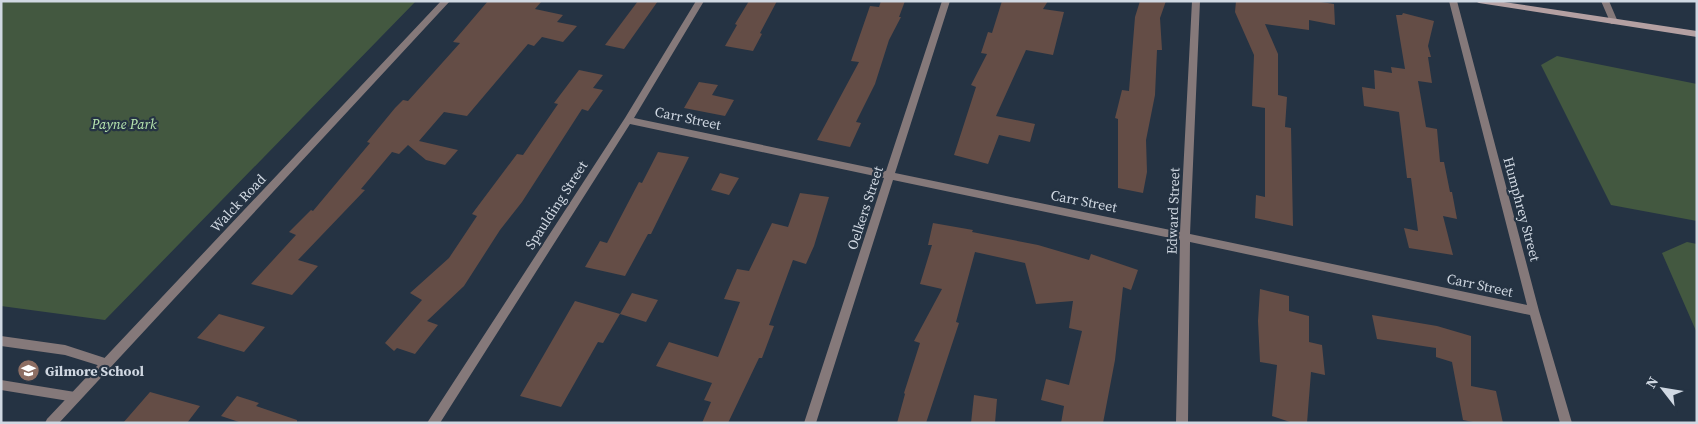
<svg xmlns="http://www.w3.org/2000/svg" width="1698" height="424" font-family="'Source Serif 4',serif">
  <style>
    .green { fill: #435840 }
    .building { fill: #644d46 }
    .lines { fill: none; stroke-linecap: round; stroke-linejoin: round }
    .lane { fill: #85797a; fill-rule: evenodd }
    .street { fill: #85797a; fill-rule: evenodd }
    .secondary { fill: #b4a0a2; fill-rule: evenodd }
    .labels { text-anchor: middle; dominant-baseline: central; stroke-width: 4.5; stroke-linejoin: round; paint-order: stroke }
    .street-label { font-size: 14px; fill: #d0d8e2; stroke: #253343 }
    .park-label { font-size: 14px; font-style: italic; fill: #b8e7b0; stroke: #253343 }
    .poi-label { font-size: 14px; font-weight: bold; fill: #d0d8e2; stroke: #253343; text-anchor: start }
  </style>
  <rect width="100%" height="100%" fill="#253343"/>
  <path class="green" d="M1,1h415l-311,319 -104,-14z
    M1557,56l140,28v137l-86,-16 -70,-140z
    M1687,242l10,2v89l-35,-80z"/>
  <path class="building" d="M488,1h54l-7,8 28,6 -6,7 20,4 -14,16 -21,-5 -8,9 -6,-2 -61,72 -23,-4 -25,29 39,9 -13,15 -19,-5 -18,-15 -9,9 -7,-2 -31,37 4,1 -67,70 20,6 -26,29 -41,-11 45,-49 -7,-3 22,-22 2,1 57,-68 -3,-1 28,-34 8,-8 5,1 52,-58 -7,-1z
    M638,1h20l-34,48 -19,-4z
    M749,1h28l-17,32 2,1 -9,17 -28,-5 12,-21 -2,-1z
    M881,1h24l-6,16h2l-12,23 -14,44 -19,38 5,1 -11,24 -33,-7 42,-78 -8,-1 19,-55 9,1z
    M1002,1h46l-5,8 21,3 -11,43 -27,-5 -30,66 39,8 -5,18 -31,-7 -11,29 -34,-9 22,-68 -5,-2 16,-31 -6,-1 7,-21 4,1z
    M1140,1h26l-6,17 2,32h-5l-2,45 -9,45 1,32 -4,21 -25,-5v-69l-3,-1 7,-28 7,1 6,-74z
    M1236,1h79l19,3 1,21 -26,-5v10l-44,-6 13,30v41l9,2 -2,30 6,1 2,98 -38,-8 1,-23 9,2v-89l-13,-2 2,-51 -19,-43z
    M1403,13l31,8 -6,25 3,11h-3l4,26 -14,-2 8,46 11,2 3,33h4l6,30h2l5,27 -14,-3 10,39 -44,-7 -5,-20 14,3 -7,-53h-4l-8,-66 -35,-6 -2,-19 13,2 -1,-19 18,3 -1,-6 14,2 -9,-54h6z
    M579,70l24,5 -10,13 10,2 -15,21 -6,-2 -60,93 -22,28 -36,56 -37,35 11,4 -23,29 -18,-6 -3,3 -9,-8 37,-43 -12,-7 39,-35 28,-42 -5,-2 45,-60 6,1 35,-51 -4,-1z
    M699,82l19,3 -6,10 22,5 -9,16 -41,-8z
    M658,152l31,5 -38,77h-3l-23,42 -40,-9 15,-26 7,2 32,-61 3,1z
    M720,173l19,5 -10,17 -18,-5z
    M800,193l29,4 -15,49 -8,18 -13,-4 -24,65 5,1 -12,32h-3l-31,65h-26l9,-21 -7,-2 8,-17 -56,-17 13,-24 49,15 22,-55 -16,-3 13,-30 12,2 23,-48 16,4z
    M933,223l40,7 -1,2 66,13 51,15 2,-6 47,16 -7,20 -8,-3 -8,73 -12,63h-42l3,-17 -23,-6 5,-21 23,6 13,-54 -13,-3 4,-27 -37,3 -11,-41 -50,-11 -19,70 3,1 -33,100h-29l8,-29 -1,-1 16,-50 -6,-2 28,-52 -22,-5 12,-39h-4z
    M1260,289l29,7v15l20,5v26l13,3 3,30 -14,-3 -4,51h-14l-21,-7 5,-51 -17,-3 -2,-41z
    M632,293l26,7 -12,22 -26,-8z
    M575,301l45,13 -17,29 -5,-1 -37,65 -41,-11z
    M219,314l46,13 -21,25 -47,-14z
    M1372,315l65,11 34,10v50l25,5 7,32h-25l-15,-3 -11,-58 -16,-5v-9l-59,-9z
    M150,392l50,14 -13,17h-64z
    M974,395l23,4 -2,24h-24z
    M237,396l22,7 -3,3 41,14v3h-55l-21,-7z"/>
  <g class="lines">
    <path class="lane" d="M1,336l64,9 46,15 2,3 -2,3 -4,2 -42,-13 -64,-9z
      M1,380l74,12 4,1 2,4 -2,4 -4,1 -74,-12z"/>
    <path class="street" d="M441,1h9l-391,422h-14l2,-4z
      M696,1h8l-70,117 252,53 56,-170h8l-55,172 285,59 12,-231h8l-10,233 337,71 -78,-304h8l82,310 33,112h-12l-30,-108 -340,-73 -2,181h-12l4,-183 -287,-60 -77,243h-12l80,-245 -254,-54 -190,299h-13l198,-305z
      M1601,1h8l9,21 -1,2h-6z"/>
    <path class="secondary" d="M1475,1h22l200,30v6l-218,-34z"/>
  </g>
  <defs>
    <symbol id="school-disc" viewBox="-11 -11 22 22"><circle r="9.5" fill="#8d6e63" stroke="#253343"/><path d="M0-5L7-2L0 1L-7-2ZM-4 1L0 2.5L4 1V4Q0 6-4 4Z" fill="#fff"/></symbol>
  </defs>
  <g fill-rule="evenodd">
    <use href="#school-disc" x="16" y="358" width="25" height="25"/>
  </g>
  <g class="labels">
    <g class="street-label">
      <text transform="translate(688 118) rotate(12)">Carr Street</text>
      <text transform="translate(1084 201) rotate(11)">Carr Street</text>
      <text transform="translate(238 203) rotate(-47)">Walck Road</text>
      <text transform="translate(556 205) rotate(-57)">Spaulding Street</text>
      <text transform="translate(865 208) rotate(-72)">Oelkers Street</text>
      <text transform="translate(1522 209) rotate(75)">Humphrey Street</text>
      <text transform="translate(1173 211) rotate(-88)">Edward Street</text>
      <text transform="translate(1480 285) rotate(12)">Carr Street</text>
    </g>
    <g class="park-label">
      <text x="124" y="124">Payne Park</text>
    </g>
    <g class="poi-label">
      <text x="45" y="371">Gilmore School</text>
    </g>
  </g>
  <rect width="1698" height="424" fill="none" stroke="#d0d8e2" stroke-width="5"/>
  <g transform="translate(1663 389) rotate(301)" stroke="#253343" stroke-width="4" paint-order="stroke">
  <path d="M0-4L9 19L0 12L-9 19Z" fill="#d0d8e2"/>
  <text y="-8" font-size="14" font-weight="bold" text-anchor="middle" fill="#d0d8e2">N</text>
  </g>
</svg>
